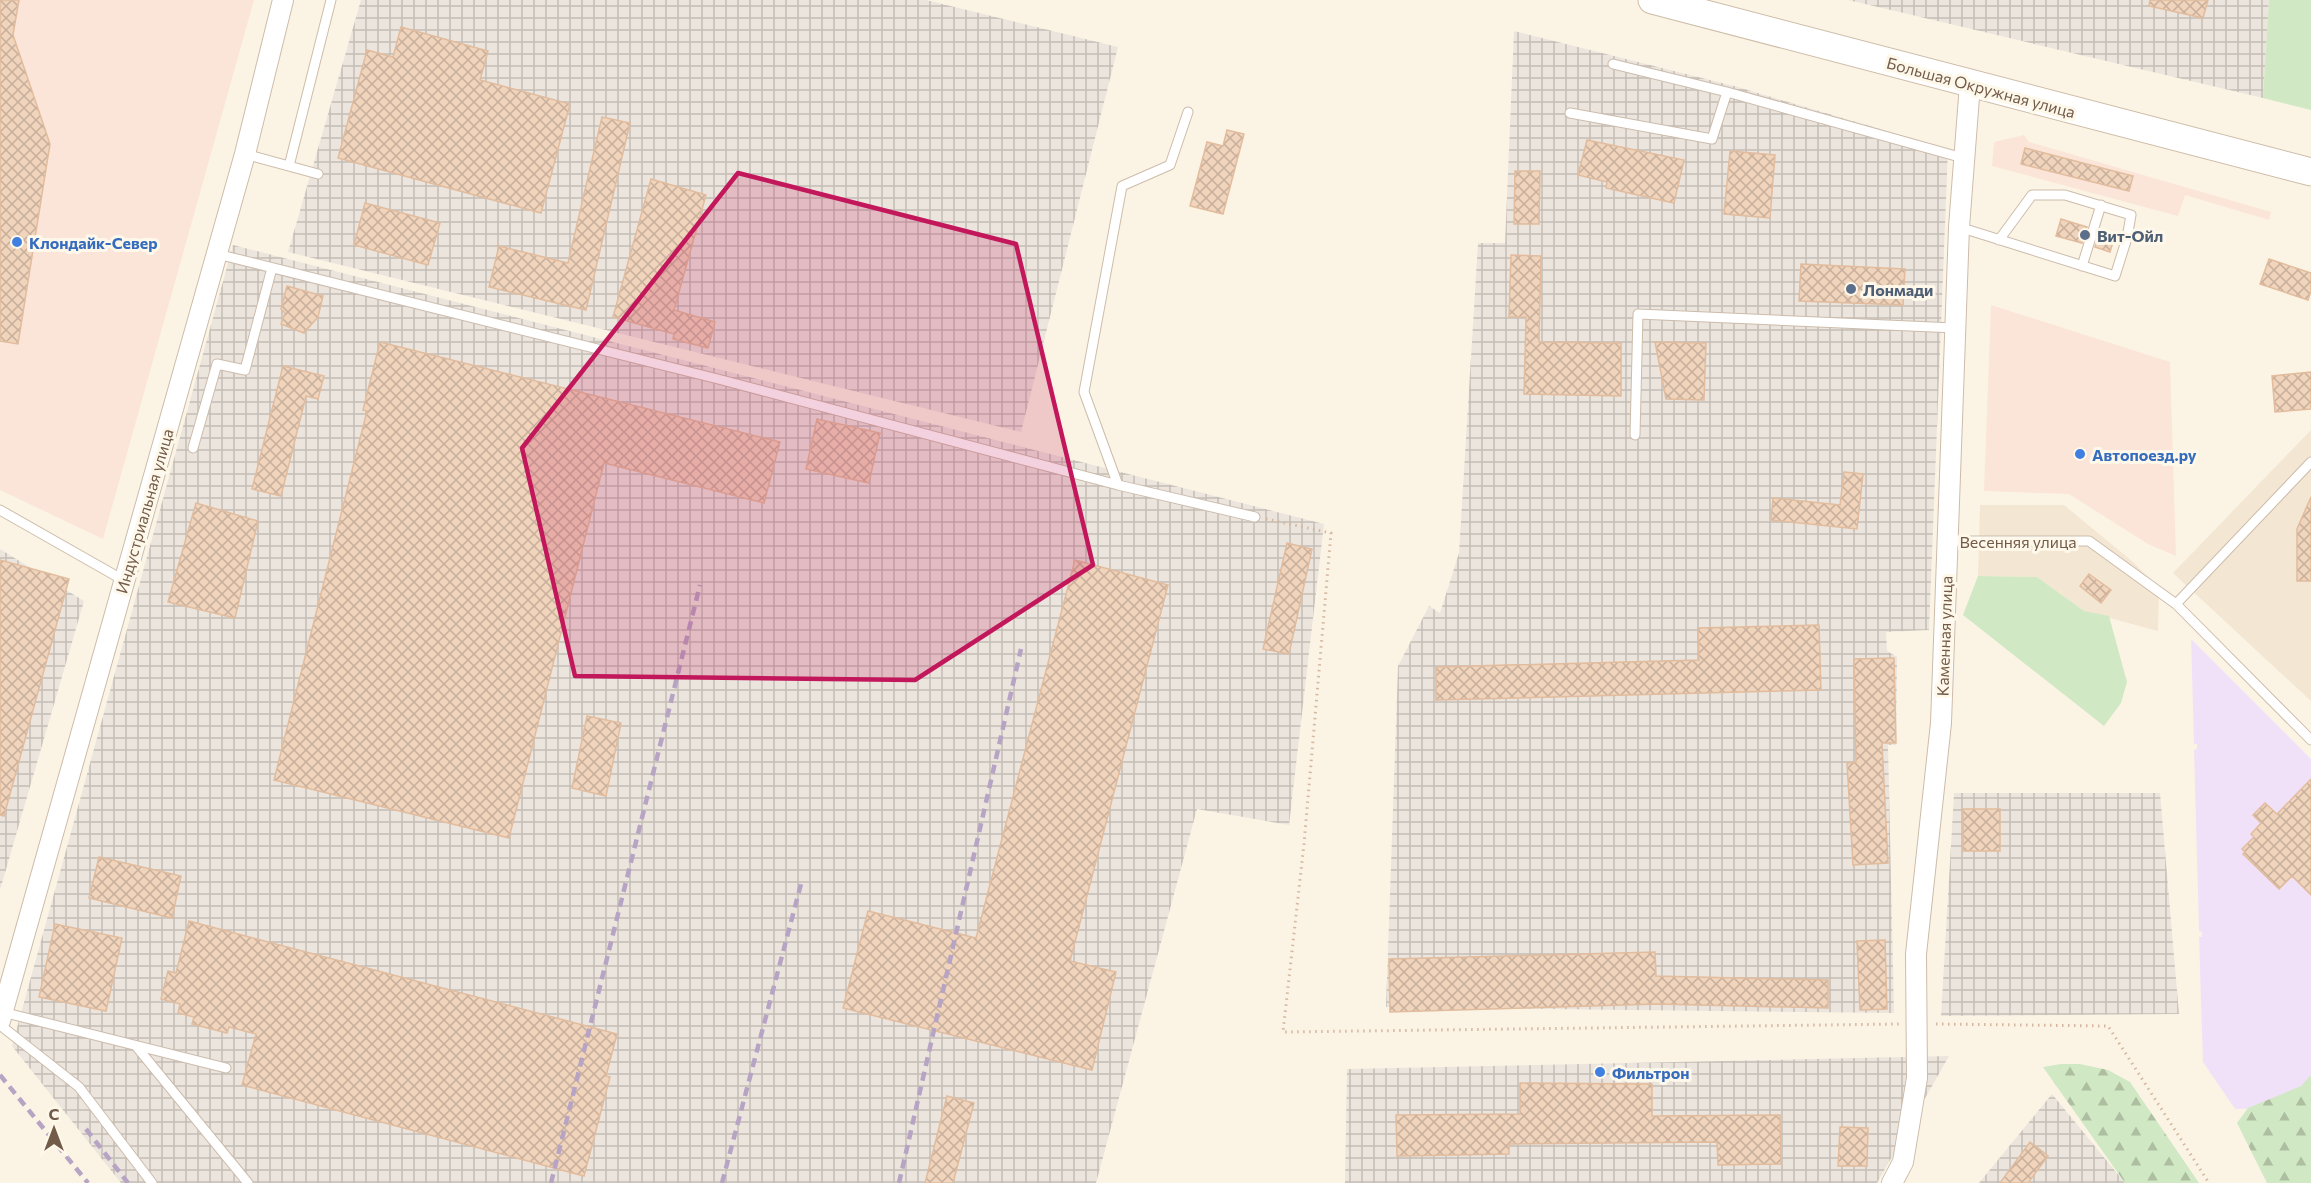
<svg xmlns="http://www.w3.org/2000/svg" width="2311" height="1183" font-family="Commissioner,sans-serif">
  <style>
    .residential { fill: #f3e6d2 }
    .commercial { fill: #fbe5d8 }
    .industrial { fill: url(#industrial-grid) }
    .education { fill: #f1e1f8 }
    .grass { fill: #d0e8c3 }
    .forest { fill: url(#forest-firs) }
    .building { fill: url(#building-cross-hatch); stroke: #e2bc9d; stroke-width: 1.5 }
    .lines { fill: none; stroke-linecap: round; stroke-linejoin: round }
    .service-casing { stroke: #cdbcab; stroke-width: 11 }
    .minor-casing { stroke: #cdbcab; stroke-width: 22 }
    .secondary-casing { stroke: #cfbca8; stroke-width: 29 }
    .path { stroke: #d5b7a0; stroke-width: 3; stroke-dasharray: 1.5 4.5; stroke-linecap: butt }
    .service { stroke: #fff; stroke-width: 9 }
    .minor { stroke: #fff; stroke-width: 20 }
    .secondary { stroke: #fff; stroke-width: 27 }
    .rail { stroke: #b7a3c4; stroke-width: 4.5; stroke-dasharray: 9 6; stroke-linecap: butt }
    .marked { fill: #c2185b; fill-opacity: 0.2; stroke: #c2185b; stroke-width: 4.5; stroke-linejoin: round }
    .service-dot { fill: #5c6f8a; stroke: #fef8ea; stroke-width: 2 }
    .shop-dot { fill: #3f7fe0; stroke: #fef8ea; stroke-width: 2 }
    .labels { text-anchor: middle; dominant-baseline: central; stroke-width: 6; stroke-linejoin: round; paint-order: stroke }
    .street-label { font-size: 16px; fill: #735b4a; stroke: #fef8ea }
    .service-label { font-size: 16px; font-weight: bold; fill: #4e5e75; stroke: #fef8ea; text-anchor: start }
    .shop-label { font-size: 16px; font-weight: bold; fill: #366cbe; stroke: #fef8ea; text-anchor: start }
  </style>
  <defs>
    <pattern id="industrial-grid" width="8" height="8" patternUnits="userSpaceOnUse" patternTransform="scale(1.5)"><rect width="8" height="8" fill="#ebe5de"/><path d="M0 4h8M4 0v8" fill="none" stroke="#c3bdb6"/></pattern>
    <pattern id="forest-firs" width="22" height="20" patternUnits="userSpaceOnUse" patternTransform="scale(1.5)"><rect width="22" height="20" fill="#d0e8c3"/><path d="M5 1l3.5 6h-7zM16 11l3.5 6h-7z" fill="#adbfa0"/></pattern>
    <pattern id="building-cross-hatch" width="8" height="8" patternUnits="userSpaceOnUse" patternTransform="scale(1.5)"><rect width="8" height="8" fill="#f0d4bc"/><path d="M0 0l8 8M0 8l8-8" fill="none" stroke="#c7af9b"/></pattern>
  </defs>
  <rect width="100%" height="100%" fill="#fbf4e4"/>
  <path class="residential" d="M2311,430v271l-138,-128z
    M1980,505h84l69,57 26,26 -1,43 -74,-20 -47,-34 -59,-1z"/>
  <path class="commercial" d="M0,0h254l-151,539 -103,-49z
    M2024,135l5,7 242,70 -2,8 -84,-25 -7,21 -186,-50 2,-24z
    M1991,305l179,57 6,194 -28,-12 -79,-50 -85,-3z"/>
  <path class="industrial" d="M361,0h565l192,47 -97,385 -733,-180z
    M1848,0h421l-6,98 -351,-83z
    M1514,31l220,55 214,63 -19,481 -43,2 1,19 10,6 -1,88h-8l6,268 -508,-6 12,-341 31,-60 11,7 19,-60 19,-310h27z
    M233,245l1091,279 -35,301 -92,-16 -101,374h-975l-109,-137z
    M0,549l84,52 -84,289z
    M1954,793h206l19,221 -238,2z
    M1949,1056l-72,127h-532l2,-114z
    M2052,1094l73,89h-146z"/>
  <path class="education" d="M2191,639l120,120v319l-37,30 -39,1 -32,-47 -4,-125h3v-5l-3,-1 -5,-181 3,-1v-5h-3z"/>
  <path class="grass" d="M2269,0h42v110l-48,-12z
    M1978,576l59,1 47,34 25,5 18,66 -6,21 -17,23 -141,-111z"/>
  <path class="forest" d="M2061,1064h19l28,6 22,12 69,101h-74l-82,-116z
    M2311,1075v108h-44l-30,-60 11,-15 53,-22z"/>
  <path class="building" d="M0,0h19l-6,35 37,109 -32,200 -18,-3z
    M2150,0h58l-5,18 -54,-12z
    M401,27l87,24 -8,29 90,24 -29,109 -203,-55 29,-108 26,7z
    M602,117l28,6 -44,187 -97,-23 10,-41 69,17z
    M1227,130l17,4 -21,80 -33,-8 17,-64 16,4z
    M1587,140l97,20 -10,43 -68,-15 1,-6 -29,-7z
    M2025,148l108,28 -4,15 -108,-27z
    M1730,151l45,4 -5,63 -46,-4z
    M1515,171h25l-1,53h-25z
    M651,179l55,16 -32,115 41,12 -7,26 -35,-9 1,-5 -61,-17z
    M365,203l75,20 -12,42 -74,-20z
    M2061,219l26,8 -5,16 -26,-7z
    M2100,231l15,4 -5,17 -15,-5z
    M1511,255l30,1 -2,86 82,1v53l-97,-2 2,-77h-17z
    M2269,259l42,14v18l-3,9 -48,-16z
    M1801,264l104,5 -2,36 -104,-4z
    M287,286l36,10 -5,21 -14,16 -23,-9 4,-11 -4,-4z
    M380,342l400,100 -16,61 -160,-40 -95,375 -235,-58 93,-369 -4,-1z
    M1655,342l51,1 -2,57 -38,-1z
    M283,366l41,10 -6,23 -12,-3 -25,100 -29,-7z
    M2311,372v37l-36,3 -3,-36z
    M817,419l63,14 -11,50 -63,-14z
    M1844,472l19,2 -6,55 -86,-9 2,-22 67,7z
    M2311,497v84h-14v-52z
    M196,503l62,18 -23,97 -67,-16z
    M1287,543l25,6 -23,105 -26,-5z
    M0,560l69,19 -65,237 -4,-1z
    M1075,560l93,25 -98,376 46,11 -24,98 -249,-62 25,-97 108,27z
    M2089,574l22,16 -10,13 -21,-17z
    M1819,625l2,65 -385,10v-33l263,-7 -1,-32z
    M1894,658l2,85h-14l6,120 -35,2 -6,-102 9,-1 -2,-103z
    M587,716l34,7 -15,73 -34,-8z
    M2311,779v116l-19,-19 -13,13 -36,-35 2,-2 -3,-3 12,-12 -3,-3 10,-11 -8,-8 12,-12 12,11z
    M1963,809h37v42h-37z
    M99,857l82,19 -9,42 -83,-20z
    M189,921l428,113 -11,42 4,1 -26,99 -342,-91 14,-51 -27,-7 -2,6 -35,-9 2,-7 -16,-4 2,-9 -19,-5 7,-28 8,2z
    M55,924l67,14 -16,73 -67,-14z
    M1885,940l2,69 -27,1 -3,-69z
    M1655,952l1,24 172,4v28l-171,-4 -267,8 -1,-53z
    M1520,1083l132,1v32l128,-1 1,49 -63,1 -1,-23 -208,2v10l-112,2 -1,-41 124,-1z
    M947,1096l27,7 -21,80h-28z
    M1840,1127l28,1 -1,38h-29z
    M2030,1142l18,14 -20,27h-28z"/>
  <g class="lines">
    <defs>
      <path id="service" d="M1613,64l114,28 236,66
        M1570,113l142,26 15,-47
        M245,154l73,20
        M289,166l42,-166
        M1959,227l156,49 12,-38 4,-23 -66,-20h-33l-33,45
        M217,254l501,125 400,106 137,32
        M2082,266l19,-61
        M1635,435l3,-121 317,14
        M193,448l24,-84 28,6 27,-102
        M1118,485l-34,-93 38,-206 48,-21 18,-53
        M0,510l125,71
        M1948,541h141l87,63 135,136
        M2176,604l135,-142
        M2,1012l224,56
        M0,1025l79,62 73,96
        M136,1046l112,137"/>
      <path id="minor" d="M0,1021l245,-867 38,-154
        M1892,1183l11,-21 14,-84 -1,-124 25,-231 18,-496 11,-143"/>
      <path id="secondary" d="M1652,0l659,172"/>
    </defs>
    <use href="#service" class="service-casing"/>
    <use href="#minor" class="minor-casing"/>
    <use href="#secondary" class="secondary-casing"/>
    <path class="path" d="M1266,519l65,14 -27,311 -21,188 616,-8
      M1936,1024l172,2 101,157"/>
    <use href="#service" class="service"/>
    <use href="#minor" class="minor"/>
    <use href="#secondary" class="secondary"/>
    <path class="rail" d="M0,1075l88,108
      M86,1129l42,54
      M551,1183l149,-598
      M722,1183l79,-299
      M899,1183l122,-534"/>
  </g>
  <path class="marked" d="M738,173l278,71 77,321 -178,115 -340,-4 -53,-228z"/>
  <g class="service-dot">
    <circle cx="2085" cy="235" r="6"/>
    <circle cx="1851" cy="289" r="6"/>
  </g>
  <g class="shop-dot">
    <circle cx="17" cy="242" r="6"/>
    <circle cx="2080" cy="454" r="6"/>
    <circle cx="1600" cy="1072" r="6"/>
  </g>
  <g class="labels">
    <g class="street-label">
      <text transform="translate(1981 87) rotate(15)">Большая Окружная улица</text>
      <text transform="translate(144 511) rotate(-74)">Индустриальная улица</text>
      <text x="2018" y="541">Весенняя улица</text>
      <text transform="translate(1944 636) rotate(-88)">Каменная улица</text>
    </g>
    <g class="service-label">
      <text x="2097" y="235">Вит-Ойл</text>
      <text x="1863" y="289">Лонмади</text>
    </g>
    <g class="shop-label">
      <text x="29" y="242">Клондайк-Север</text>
      <text x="2092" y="454">Автопоезд.ру</text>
      <text x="1612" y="1072">Фильтрон</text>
    </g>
  </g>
  <g transform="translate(54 1129)" stroke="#fef8ea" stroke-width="4.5" paint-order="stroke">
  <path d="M0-4.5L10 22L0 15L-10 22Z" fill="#735b4a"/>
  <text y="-9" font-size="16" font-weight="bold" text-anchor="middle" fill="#735b4a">С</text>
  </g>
</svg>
